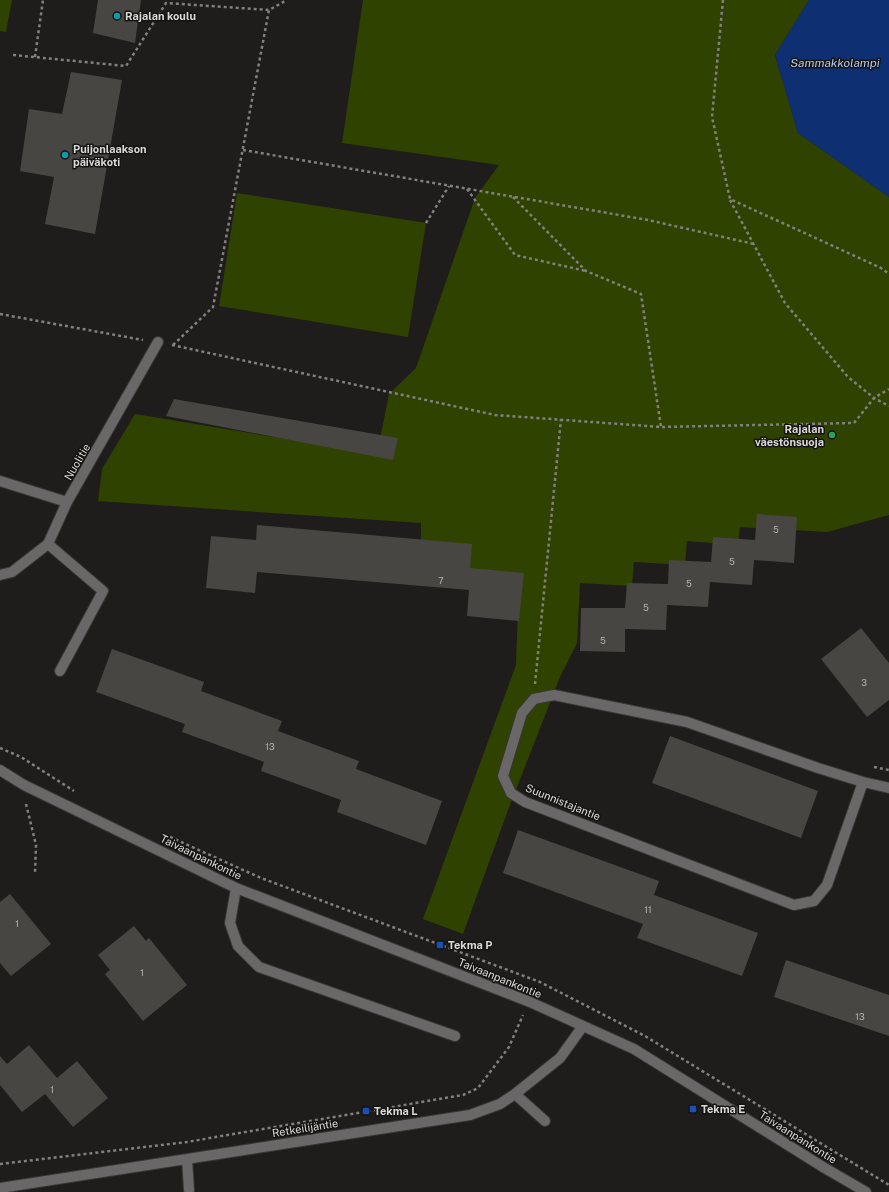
<svg xmlns="http://www.w3.org/2000/svg" width="889" height="1192" font-family="'Public Sans',sans-serif">
  <style>
    .green { fill: #304200 }
    .water { fill: #0e2f71 }
    .building { fill: #474643 }
    .lines { fill: none; stroke-linecap: round; stroke-linejoin: round }
    .minor-casing { stroke: #383735; stroke-width: 12 }
    .path { stroke: #80807e; stroke-width: 2.5; stroke-dasharray: 3 3; stroke-linecap: butt }
    .minor { stroke: #696767; stroke-width: 10 }
    .culture-dot { fill: #0f9aa8; stroke: #151412; stroke-width: 1.5 }
    .leisure-dot { fill: #2e9e5b; stroke: #151412; stroke-width: 1.5 }
    .transit-dot { fill: #1a4fb4; stroke: #151412; stroke-width: 1.5 }
    .labels { text-anchor: middle; dominant-baseline: central; stroke-width: 3; stroke-linejoin: round; paint-order: stroke }
    .number-label { font-size: 9px; fill: #b4b4b2 }
    .poi-label { font-size: 11px; font-weight: bold; fill: #d9d9d7; stroke: #151412; text-anchor: start }
    .street-label { font-size: 11px; fill: #d9d9d7; stroke: #151412 }
    .water-label { font-size: 12px; font-style: italic; fill: #b3c9f0; stroke: #151412 }
  </style>
  <rect width="100%" height="100%" fill="#1e1d1b"/>
  <path class="green" d="M0,0h12l-6,32 -6,-1z
    M363,0h446l-34,55 23,78 91,64v318l-62,17 -87,-5 -2,18 -51,-4 -2,24 -51,-3 -2,24 -52,-3 -3,60 -17,34 -52,133 -45,124 -40,-15 93,-254 3,-87 -50,-3 -48,-28v-24l-323,-22 4,-32 33,-55 242,40 12,-60 27,-26 59,-170 24,-33 -157,-22z
    M237,193l189,30 -18,114 -189,-31z"/>
  <path class="water" d="M809,0h80v197l-91,-64 -23,-78z"/>
  <path class="building" d="M98,0h43l-6,43 -42,-10z
    M71,72l51,8 -27,154 -50,-10 9,-47 -34,-6 9,-62 33,5z
    M174,399l224,39 -5,22 -227,-44z
    M757,514l40,3 -3,46 -40,-3 -2,25 -42,-3 -2,25 -41,-2 -1,25 -41,-1v23l-45,-1 1,-43h44l2,-25 41,1 1,-24 42,2 2,-25 42,3z
    M257,525l215,19 -2,24 54,5 -5,48 -52,-5 2,-26 -212,-18 -2,21 -49,-5 5,-52 45,4z
    M861,628l28,35v37l-22,17 -46,-58z
    M112,649l92,33 -3,9 81,30 -4,10 81,30 -3,8 86,32 -16,44 -89,-33 4,-12 -80,-29 3,-9 -82,-30 3,-8 -89,-32z
    M670,736l148,55 -17,47 -149,-55z
    M518,830l141,51 -5,14 104,38 -16,43 -105,-38 6,-14 -140,-51z
    M10,894l41,50 -40,32 -11,-13v-61z
    M134,926l12,15 3,-3 38,47 -44,36 -38,-47 5,-4 -12,-15z
    M786,960l103,35v41l-115,-39z
    M29,1045l28,33 20,-17 31,37 -35,29 -28,-33 -23,18 -22,-27v-29l7,8z"/>
  <g class="lines">
    <defs>
      <path id="minor" d="M0,481l67,21
        M48,544l55,47 -43,80
        M0,575l12,-3 36,-28 19,-42 91,-160
        M0,770l24,15 212,103 294,114 104,47 189,118 43,25
        M863,782l-36,103 -13,16 -20,4 -269,-103 -14,-9 -8,-17 19,-63 12,-14 20,-4 133,27 131,46 45,14 26,6
        M236,888l-6,35 8,23 21,21 196,69
        M515,1094l30,27
        M187,1159l2,31
        M0,1188l470,-73 30,-11 15,-10 45,-36 23,-32"/>
    </defs>
    <use href="#minor" class="minor-casing"/>
    <path class="path" d="M723,0l-11,117 18,82 151,69 8,6
      M13,55l113,11 40,-63 103,7 18,-10
      M35,57l8,-57
      M243,150l405,70 106,24
      M467,189l48,66 71,16
      M513,197l73,74 55,23 20,133
      M730,200l55,103 63,74 26,21 15,8
      M426,223l23,-37
      M0,314l143,26
      M172,345l323,70 166,12 193,-4 20,-25 15,-9
      M173,345l40,-38 56,-297
      M535,684l26,-265
      M0,748l21,9 53,34
      M874,767l15,3
      M26,804l10,41 -1,28
      M170,837l91,41 279,104 105,54 244,149
      M0,1164l187,-22 276,-47 15,-7 31,-41 14,-32"/>
    <use href="#minor" class="minor"/>
  </g>
  <g class="culture-dot">
    <circle cx="117" cy="16" r="4"/>
    <circle cx="65" cy="155" r="4"/>
  </g>
  <circle class="leisure-dot" cx="832" cy="435" r="4"/>
  <g class="transit-dot">
    <rect x="436" y="941" width="8" height="8" rx="2"/>
    <rect x="689" y="1105" width="8" height="8" rx="2"/>
    <rect x="362" y="1107" width="8" height="8" rx="2"/>
  </g>
  <g class="labels">
    <g class="number-label">
      <text x="776" y="529">5</text>
      <text x="732" y="561">5</text>
      <text x="441" y="580">7</text>
      <text x="689" y="583">5</text>
      <text x="646" y="607">5</text>
      <text x="603" y="640">5</text>
      <text x="864" y="682">3</text>
      <text x="270" y="746">13</text>
      <text x="648" y="909">11</text>
      <text x="17" y="923">1</text>
      <text x="142" y="972">1</text>
      <text x="860" y="1016">13</text>
      <text x="52" y="1089">1</text>
    </g>
    <g class="poi-label">
      <text x="125" y="16">Rajalan koulu</text>
      <text x="73" y="149">Puijonlaakson<tspan x="73" dy="13">päiväkoti</tspan></text>
      <text x="824" y="429" text-anchor="end">Rajalan<tspan x="824" dy="13">väestönsuoja</tspan></text>
      <text x="448" y="945">Tekma P</text>
      <text x="701" y="1109">Tekma E</text>
      <text x="374" y="1111">Tekma L</text>
    </g>
    <g class="street-label">
      <text transform="translate(77 462) rotate(-60)">Nuolitie</text>
      <text transform="translate(563 802) rotate(22)">Suunnistajantie</text>
      <text transform="translate(201 857) rotate(26)">Taivaanpankontie</text>
      <text transform="translate(500 978) rotate(22)">Taivaanpankontie</text>
      <text transform="translate(305 1128) rotate(-9)">Retkeilijäntie</text>
      <text transform="translate(798 1137) rotate(32)">Taivaanpankontie</text>
    </g>
    <g class="water-label">
      <text x="835" y="63">Sammakkolampi</text>
    </g>
  </g>
</svg>
